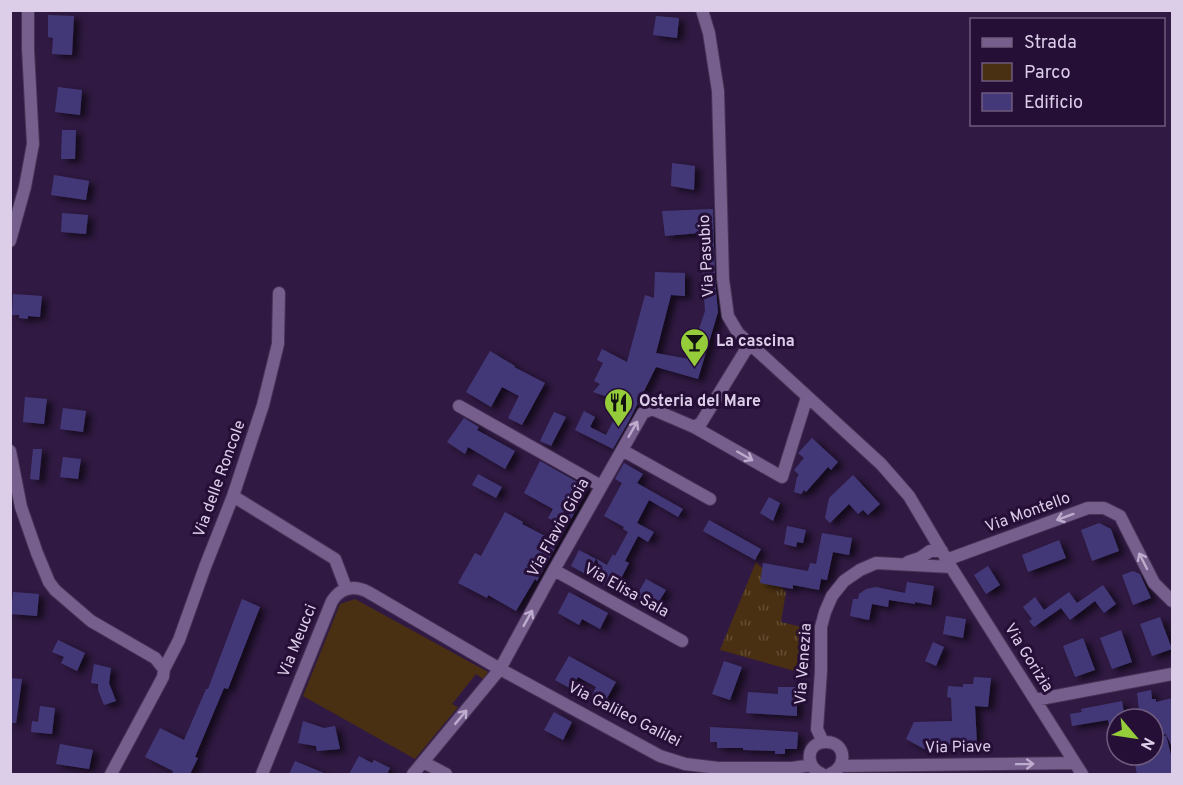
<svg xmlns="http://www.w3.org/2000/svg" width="1183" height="785" font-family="Overpass,sans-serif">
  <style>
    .grass { fill: url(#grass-tufts) }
    .park { fill: #4a3012 }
    .building { fill: #433978; filter: url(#shadow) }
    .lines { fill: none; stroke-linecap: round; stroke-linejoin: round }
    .minor-casing { stroke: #473356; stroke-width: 14 }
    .minor { stroke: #765e8d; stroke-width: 12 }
    .oneway { stroke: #bdaccd }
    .labels { text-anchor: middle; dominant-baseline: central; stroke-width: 6; stroke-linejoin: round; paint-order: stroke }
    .street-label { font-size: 16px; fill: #dccee9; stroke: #260f37 }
    .poi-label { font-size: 16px; font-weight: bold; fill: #dccee9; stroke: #260f37; text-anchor: start }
  </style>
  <defs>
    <pattern id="grass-tufts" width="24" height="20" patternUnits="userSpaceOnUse" patternTransform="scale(1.5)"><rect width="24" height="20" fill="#4a3012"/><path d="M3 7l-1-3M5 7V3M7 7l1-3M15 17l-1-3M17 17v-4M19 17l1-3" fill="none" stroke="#644d34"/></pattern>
    <filter id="shadow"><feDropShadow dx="6" dy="3.5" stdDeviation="3" flood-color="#0009"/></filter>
  </defs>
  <rect width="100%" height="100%" fill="#301942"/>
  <path class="grass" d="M756,562l30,30 -5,30 29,7 -1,46 -89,-25z"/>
  <path class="park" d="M355,599l133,73 -5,7 -7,-5 -24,30 6,3 -43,52 -112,-63 37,-92z"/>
  <path class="building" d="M48,15l26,1 -2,39 -20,-1 1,-16 -5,-1z
    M656,16l23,2 -2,20 -24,-3z
    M58,87l24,3 -2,25 -25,-3z
    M62,130h14l-1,29h-14z
    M672,163l23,3 -1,24 -23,-4z
    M54,175l35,6 -3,19 -35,-5z
    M713,209l2,70 3,33 -20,67 -42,-12 -27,54 -16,28 -38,-19 9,-19 11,6 -5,10 16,8 17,-33 -30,-10 7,-8 -6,-3 9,-18 -6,-3 5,-11 25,13 18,-67 9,3 1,-26 30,1v23l-14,-1 -15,58 33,6 16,-48 -5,-78 -35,3 -3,-25z
    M62,213l26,2 -2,19 -25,-2z
    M13,294l29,2 -2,21 -12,-1v3l-9,-1v-3h-7z
    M490,351l25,15 -1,1 31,16 -23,42 -14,-7 11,-22 -17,-9 -11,20 -25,-15z
    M25,397l22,2 -3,25 -21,-2z
    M63,408l23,3 -3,21 -23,-3z
    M554,412l12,5 -15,29 -11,-5z
    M464,418l15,9 -2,3 38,21 -10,18 -37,-22 -3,7 -18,-12z
    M812,438l26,24 -7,8 -3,-3 -22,25 -2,-2 -3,4 -7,-2 3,-15 2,-2 -5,-5 10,-12 -6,-5z
    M33,449h9l-3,31 -9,-1z
    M63,457l18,2 -3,20 -18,-2z
    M540,461l48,27 -51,93 -2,-2 -19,32 -28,-16 -1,3 -29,-15 17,-30 6,3 24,-44 18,10 -1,2 25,13 8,-16 -7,-3 5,-9 -29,-16z
    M624,463l19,11 -6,9 46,26 -5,8 -29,-17 -12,23 17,9 -6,10 -10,-6 -13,25 4,2 -15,29 -8,-4 -3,-4v-5l-6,-20 10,6 6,-11 2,2 13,-24 -5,-3 1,-2 -20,-11 18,-33 -7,-4z
    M478,474l24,13 -6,11 -24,-13z
    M853,475l27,29 -12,11 -5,-5 -5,4 -9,-10 -19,19 -5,-5 4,-20z
    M769,497l11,6 -7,18 -13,-8z
    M709,520l52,29 -6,11 -52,-29z
    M1099,523l12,6 8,22 -27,10 -11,-31z
    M787,526l19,4 -3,13 -6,-1 -1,5 -12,-3z
    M822,533l30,5 -3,17 -16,-3 -6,28 -6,-1 -2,11 -26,-5v4l-33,-6 3,-20 45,8 2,-8 6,1z
    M1059,540l7,18 -38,14 -6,-17z
    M579,550l17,9 -9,16 -16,-9z
    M988,566l12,19 -14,9 -12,-19z
    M1133,571l7,3 11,24 -18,7 -11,-30z
    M646,579l20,11 -11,18 -19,-11z
    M907,582l27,4 -3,19 -16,-3v2l-26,-4 -1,7 -16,-3 -3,16 -19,-4 3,-17h5l1,-5 7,-5 10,-2 29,6z
    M1103,585l13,19 -12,9 -9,-12 -25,19 -9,-12 -27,19 -5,-6 3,-2 -9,-12 12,-10 9,13 25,-18 8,11z
    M13,592l26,2 -2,22 -26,-2z
    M569,592l39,21 -8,16 -18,-10 -3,6 -21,-12z
    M242,599l18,8 -32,82 -4,-1 -29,69 3,1 -8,16h-18l1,-3 -28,-14 15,-29 24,12 22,-51h2z
    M946,616l20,3 -3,19 -20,-4z
    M1160,617l12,32 -20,7 -12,-32z
    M1121,630l11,32 -20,7 -12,-31z
    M1083,638l12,32 -20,7 -12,-31z
    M58,640l27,13 -8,18 -16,-8 3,-6 -12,-5z
    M933,642l11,5 -8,19 -11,-5z
    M569,656l47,26 -14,25 -12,-7 6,-13 -18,-10 -7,12 -16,-9z
    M724,661l18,6 -12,33 -18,-6z
    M94,664l17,4 -2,15 7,18 -12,4 -6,-15v-6l-7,-1z
    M974,677l17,1 -3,29 -13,-1 2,38 -36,1v4h-17l-18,-10 8,-17 38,-1 -1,-23 -4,-1 1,-11 15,1v-3h10z
    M10,678l12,1 -6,44h-6z
    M778,687h19v29l-51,-3 2,-21 30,2z
    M1151,690l1,9h4v3l17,-4v51l-7,-15 -13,4v-22l-13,2 -3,-25z
    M1122,701l3,18h-8v22l-4,1 -5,-22 -36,6 -2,-12 12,-2 -1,-3z
    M40,706l15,2 -3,26 -21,-2 1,-11 6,1z
    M554,712l18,10 -9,18 -19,-10z
    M303,721l21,7 11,-2 5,23 -23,2 -1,-5 -18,-3z
    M710,727l86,5 2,1 -1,16h-12v5h-10v-3l-32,-1v-2h-26v-6h-7z
    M1166,735l7,28v10l-7,1h-29l-4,-19h20v-12z
    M60,744l33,6 -4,19 -33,-5z
    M359,756l13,7 2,-3 16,8 -3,6h-38z
    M295,761l31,13h-37z"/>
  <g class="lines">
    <defs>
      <path id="minor" d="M702,10l7,23 9,58 5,188 5,37 10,17 143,131 28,32 42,71 131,207
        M10,241l15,-54 8,-43 -5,-95v-39
        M459,406l142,80
        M694,427l7,-4 49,-80
        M622,450l88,49
        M10,451l11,56 16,46 12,29 6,8 36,31 64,37 9,11
        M233,496l102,63 11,29
        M946,560l142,-52h16l16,8 34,67 18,18
        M908,562l12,-4 10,-7h12
        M554,570l128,71
        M1035,700l137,-26
        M823,742l-6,-13 4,-58v-44l4,-15 7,-16 12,-15 16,-11 16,-7 75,4
        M423,762l23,12
        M841,766l234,-3
        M111,774l52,-97 1,-8 15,-29 26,-73 28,-71 30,-91 15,-61 1,-51
        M262,774l70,-173c9,-14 22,-16 36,-9l132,77 160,87 25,8 33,4h75l18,-3
        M413,774l87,-105 54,-99 89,-157 9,-4 42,18 88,50 25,-80
        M822,774c-18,-7 -16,-32 4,-32 20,0 22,25 4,32"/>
    </defs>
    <use href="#minor" class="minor-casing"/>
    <use href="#minor" class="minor"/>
  </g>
  <defs><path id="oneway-shaft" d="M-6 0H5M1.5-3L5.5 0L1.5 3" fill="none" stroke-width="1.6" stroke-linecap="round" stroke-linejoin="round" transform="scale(1.5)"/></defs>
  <g class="oneway">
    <use href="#oneway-shaft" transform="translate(633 429) rotate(-60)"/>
    <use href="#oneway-shaft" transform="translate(745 456) rotate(30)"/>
    <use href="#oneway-shaft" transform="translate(1065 517) rotate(160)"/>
    <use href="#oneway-shaft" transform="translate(1143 561) rotate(-117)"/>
    <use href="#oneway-shaft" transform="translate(528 618) rotate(-61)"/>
    <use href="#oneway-shaft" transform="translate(461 717) rotate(-50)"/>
    <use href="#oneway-shaft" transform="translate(1025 764) rotate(-1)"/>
  </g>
  <defs>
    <symbol id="bar-pin" viewBox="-11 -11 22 30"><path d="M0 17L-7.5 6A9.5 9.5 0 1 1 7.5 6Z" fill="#95cc3a" stroke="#260f37"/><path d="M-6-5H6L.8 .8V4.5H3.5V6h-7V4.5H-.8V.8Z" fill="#111"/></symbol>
    <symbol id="restaurant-pin" viewBox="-11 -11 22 30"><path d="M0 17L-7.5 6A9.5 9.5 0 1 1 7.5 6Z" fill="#95cc3a" stroke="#260f37"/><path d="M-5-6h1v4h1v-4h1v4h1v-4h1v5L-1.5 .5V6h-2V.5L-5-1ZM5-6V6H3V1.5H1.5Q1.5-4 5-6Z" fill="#111"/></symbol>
  </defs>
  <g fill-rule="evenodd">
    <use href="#bar-pin" x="678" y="326" width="33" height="45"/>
    <use href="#restaurant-pin" x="602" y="386" width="33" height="45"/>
  </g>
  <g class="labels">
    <g class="street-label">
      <text transform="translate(707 256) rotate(-93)">Via Pasubio</text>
      <text transform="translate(220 479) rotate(-70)">Via delle Roncole</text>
      <text transform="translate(1028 513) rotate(-20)">Via Montello</text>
      <text transform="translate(559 528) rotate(-61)">Via Flavio Gioia</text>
      <text transform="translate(626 591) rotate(29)">Via Elisa Sala</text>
      <text transform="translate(298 641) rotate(-68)">Via Meucci</text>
      <text transform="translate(1028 658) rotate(58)">Via Gorizia</text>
      <text transform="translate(804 664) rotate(-86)">Via Venezia</text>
      <text transform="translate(624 715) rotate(27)">Via Galileo Galilei</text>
      <text transform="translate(958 748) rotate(-1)">Via Piave</text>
    </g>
    <g class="poi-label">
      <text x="716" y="342">La cascina</text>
      <text x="639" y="402">Osteria del Mare</text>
    </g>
  </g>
  <rect width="1183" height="785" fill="none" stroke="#dccee9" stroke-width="24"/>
  <rect x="970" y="18" width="195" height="108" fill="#260f37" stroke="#6f5b7e" stroke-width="1.5"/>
  <rect x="982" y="38" width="30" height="9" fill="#765e8d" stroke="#6f5b7e" stroke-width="1.5"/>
  <text x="1024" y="48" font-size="18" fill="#dccee9">Strada</text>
  <rect x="982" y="63" width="30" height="18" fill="#4a3012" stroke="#6f5b7e" stroke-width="1.5"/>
  <text x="1024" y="78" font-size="18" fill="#dccee9">Parco</text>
  <rect x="982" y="93" width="30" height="18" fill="#433978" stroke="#6f5b7e" stroke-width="1.5"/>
  <text x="1024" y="108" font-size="18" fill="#dccee9">Edificio</text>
  <g transform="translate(1135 737) rotate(119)"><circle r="28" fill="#260f37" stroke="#6f5b7e" stroke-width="1.5"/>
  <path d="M0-4.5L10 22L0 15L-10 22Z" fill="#95cc3a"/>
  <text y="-9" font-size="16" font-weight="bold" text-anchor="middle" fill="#dccee9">N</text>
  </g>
</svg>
